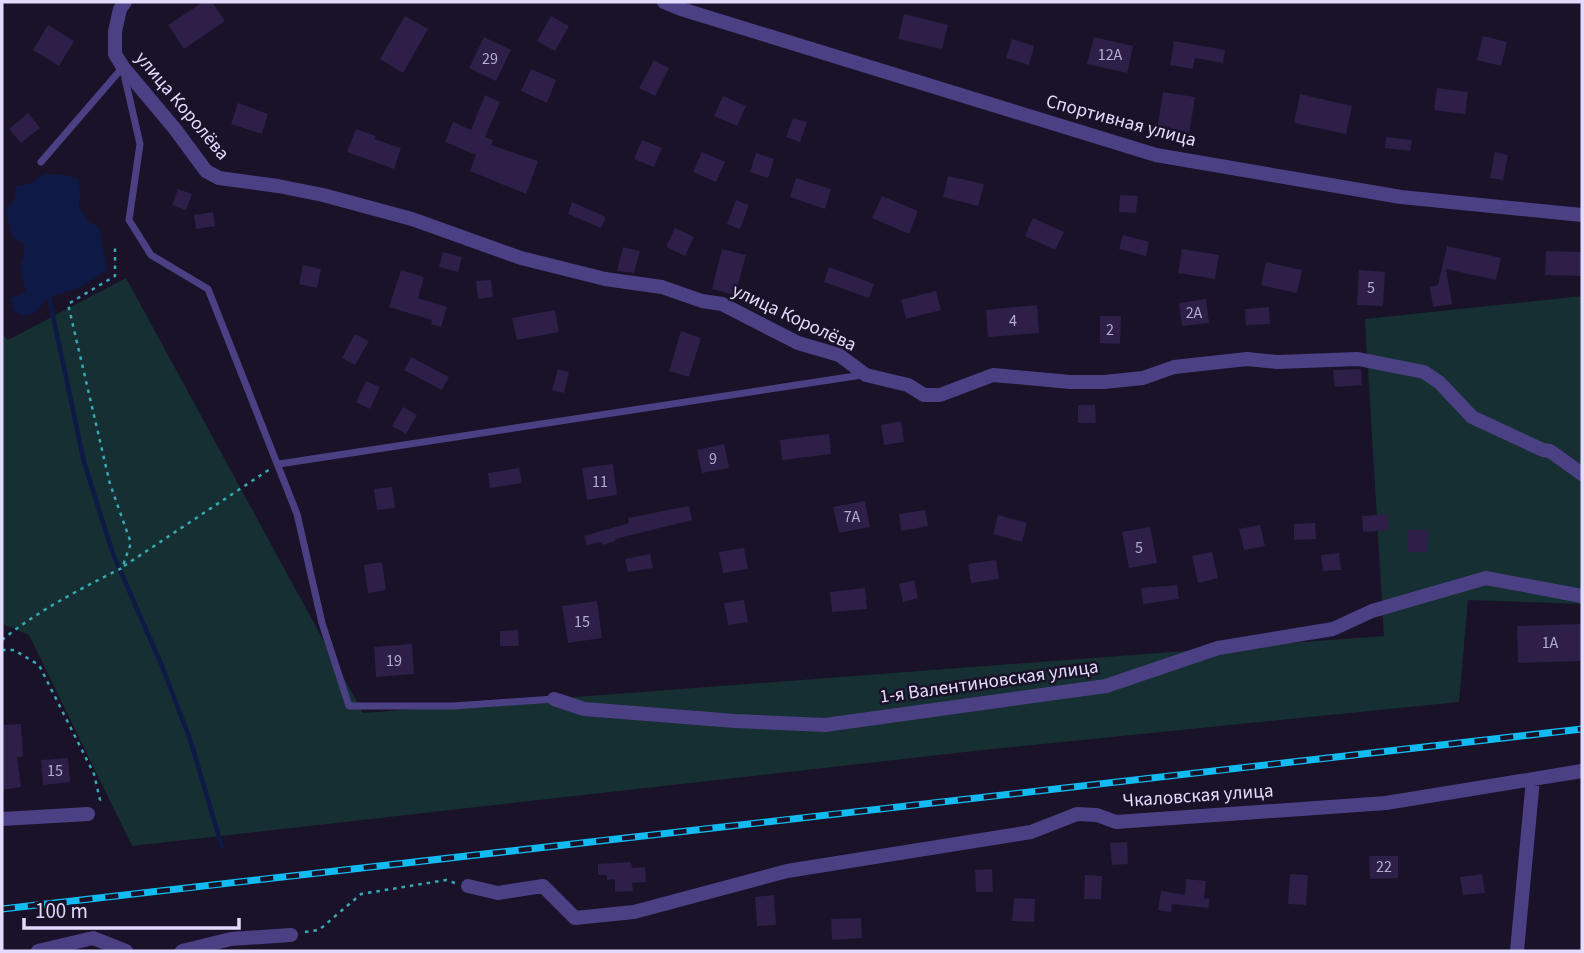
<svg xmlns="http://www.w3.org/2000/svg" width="1584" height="953" font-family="'Source Sans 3',sans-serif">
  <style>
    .green { fill: #152f32 }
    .water { fill: #0e1a45 }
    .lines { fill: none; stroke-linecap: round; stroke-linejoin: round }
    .stream { stroke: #0e1a45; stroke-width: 4.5 }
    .building { fill: #2d1f48 }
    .path { stroke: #37aab4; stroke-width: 2.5; stroke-dasharray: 3.5 5; stroke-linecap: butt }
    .lane { stroke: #4c4084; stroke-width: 7 }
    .street { stroke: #4c4084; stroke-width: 14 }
    .rail-casing { stroke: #12bbf2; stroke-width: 7 }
    .rail { stroke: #191228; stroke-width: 4.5; stroke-dasharray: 13; stroke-linecap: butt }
    .labels { text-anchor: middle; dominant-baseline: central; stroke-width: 5; stroke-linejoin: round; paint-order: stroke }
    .number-label { font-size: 16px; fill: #b6acd0 }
    .street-label { font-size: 19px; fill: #e3dbfd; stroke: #191228 }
  </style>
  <rect width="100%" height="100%" fill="#191228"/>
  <path class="green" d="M126,278l237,435 1021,-77 -19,-317 217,-23v308l-114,-4 -9,102 -476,48 -851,96 -103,-211 -27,-11v-290l6,6z"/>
  <path class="water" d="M45,174l20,1 13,4 2,14 -1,14 10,15 10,5 8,43 -28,18 -30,9 -16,17 -11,2 -9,-6 -2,-12 15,-6 -6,-25 4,-11v-13l-11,-5 -8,-28 10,-11 1,-13 13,-2z"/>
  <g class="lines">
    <path class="stream" d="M49,297l35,165 29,92 49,112 29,76 31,105"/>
  </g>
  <path class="building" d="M203,2h9l13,19 -41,28 -16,-24z
    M904,14l44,11 -6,24 -44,-10z
    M405,16l23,13 -25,44 -23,-14z
    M551,16l18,10 -14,25 -18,-10z
    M48,25l26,16 -15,25 -26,-16z
    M1483,36l24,6 -6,24 -24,-6z
    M484,37l27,13 -15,31 -27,-13z
    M1094,37l39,9 -6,27 -40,-9z
    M1012,39l22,7 -5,19 -23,-7z
    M1174,41l51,9 -2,13 -28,-5 -2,11 -23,-4z
    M654,60l15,8 -14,28 -16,-8z
    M531,69l25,11 -9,23 -26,-12z
    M1437,88l31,4 -3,22 -31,-4z
    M1163,92l32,5 -6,38 -32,-5z
    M1300,94l52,12 -6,28 -52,-11z
    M485,95l15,7 -15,35 8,3 -2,5 47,16 -12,33 -56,-23 6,-16 -31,-13 8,-20 18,8z
    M723,96l23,10 -9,20 -23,-10z
    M238,103l30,11 -6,20 -31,-10z
    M28,113l12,15 -19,15 -12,-14z
    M793,118l14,4 -7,20 -14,-5z
    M356,129l20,7 -2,3 27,9 -7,21 -47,-17z
    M1386,137l26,3 -2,11 -25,-3z
    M642,140l20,8 -8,19 -20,-8z
    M702,152l23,10 -9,20 -23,-10z
    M1495,152l13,3 -5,25 -13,-2z
    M756,153l18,6 -6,19 -18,-6z
    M948,176l36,8 -6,22 -35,-9z
    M796,178l35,11 -6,20 -35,-12z
    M178,189l14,5 -6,16 -14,-5z
    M1120,195l18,1 -2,17 -17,-1z
    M882,196l36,15 -9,23 -37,-16z
    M736,200l13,5 -9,24 -13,-5z
    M572,202l34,15 -5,11 -33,-14z
    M213,212l2,14 -19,3 -2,-14z
    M1033,218l31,14 -9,18 -30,-14z
    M675,228l19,9 -9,19 -19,-9z
    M1123,235l26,7 -3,14 -27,-7z
    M1447,246l54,12 -5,22 -50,-11 6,35 -19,3 -3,-20 8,-2z
    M623,247l17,4 -6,22 -17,-2z
    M722,249l24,6 -11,40 -23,-6z
    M1182,249l37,6 -4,24 -37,-6z
    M1546,251l36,1v24l-37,-1z
    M443,252l19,5 -4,15 -19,-5z
    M1266,262l36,8 -5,23 -36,-8z
    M303,265l18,4 -4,19 -18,-4z
    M829,267l45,17 -5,14 -45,-16z
    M401,270l23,7 -6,21 29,9 -6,20 -10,-3 1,-4 -43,-13z
    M1359,270l26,2 -2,34 -26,-1z
    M491,280l2,17 -15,2 -2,-18z
    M936,291l5,19 -35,9 -5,-19z
    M1206,299l3,24 -27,3 -3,-23z
    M1037,305l2,28 -51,4 -2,-27z
    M1269,307l1,17 -24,1 -1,-16z
    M555,310l4,22 -42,8 -5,-22z
    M1100,316h21l-1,28 -20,-1z
    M681,331l20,7 -12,39 -20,-6z
    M355,334l14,7 -14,24 -13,-7z
    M411,357l38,20 -7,13 -38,-20z
    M558,369l11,3 -5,21 -12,-3z
    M1361,369l1,16 -27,2 -2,-17z
    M366,381l14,6 -10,22 -14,-7z
    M1078,405h17l1,18h-18z
    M403,407l14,8 -11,19 -14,-8z
    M901,421l3,21 -20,3 -3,-20z
    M829,434l2,20 -49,6 -2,-20z
    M724,444l5,24 -27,5 -5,-23z
    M613,464l4,31 -30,5 -5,-32z
    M519,468l3,15 -32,5 -2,-15z
    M392,487l3,21 -18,2 -3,-21z
    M865,501l5,26 -31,6 -6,-26z
    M689,506l3,14 -77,19 1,2 -14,4 -1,-3 -14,3 -3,-9 45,-13 -1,-5z
    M925,510l3,16 -27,5 -2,-17z
    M1388,514l1,16 -26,2 -1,-16z
    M998,515l29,8 -5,19 -29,-8z
    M1315,523l1,16 -22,1v-16z
    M1260,525l5,21 -21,4 -5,-21z
    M1150,527l7,36 -28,5 -7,-36z
    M1408,530h20l-1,22h-20z
    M744,548l4,21 -25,4 -4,-21z
    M1212,552l6,26 -20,5 -6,-27z
    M1339,553l2,17 -18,1 -2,-16z
    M650,554l3,14 -25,4 -3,-13z
    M996,560l3,19 -28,4 -3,-19z
    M382,562l4,28 -18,3 -4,-28z
    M914,580l4,18 -15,4 -4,-18z
    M1177,585l2,14 -36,5 -2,-16z
    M865,588l2,21 -35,3 -2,-20z
    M744,600l4,22 -20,3 -4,-22z
    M597,601l5,37 -34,5 -6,-37z
    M1582,624v37l-64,2 -1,-37z
    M518,630l1,16h-19v-15z
    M412,644l2,30 -38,3 -2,-30z
    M21,724l2,33h-6l4,30 -19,3v-65z
    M68,758l2,24 -27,3 -2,-25z
    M1127,842l1,22 -16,1 -2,-22z
    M1369,856h29v22l-28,1z
    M631,862l1,6 13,-1 1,15 -14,1 1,8 -18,1v-13l-8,1v-5h-9v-11z
    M992,869l1,23h-17l-1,-22z
    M1290,874l18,1 -2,30 -18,-1z
    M1482,874l3,19 -22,2 -3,-18z
    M1085,875l17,1 -1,23h-17z
    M1186,879l20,2 -2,17 6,1 -2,9 -36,-4 -1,8 -13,-2 3,-19 24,4z
    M774,895l2,30 -19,1 -2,-29z
    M1014,898l21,1 -1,23 -22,-1z
    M861,918l1,20 -30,2 -1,-21z"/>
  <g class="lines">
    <path class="path" d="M124,566l146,-97
      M2,640c37,-30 78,-51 120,-72l9,-25 -21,-59 -42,-180 47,-28v-28
      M2,650h12l25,15 55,109 6,26 -3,4
      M305,932l14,-2 42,-36 85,-14 9,3"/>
    <path class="lane" d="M124,74l16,70 -11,76 22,35 57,34 89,225 25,109 27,83h104l101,-7
      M41,162l82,-95
      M279,464l583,-89"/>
    <path class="street" d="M125,2l-5,7 -5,23v22l8,13 52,62 31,42 13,7 59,8 45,9 89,24 109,39 84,21 57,8 40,14 20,3 76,39 41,12 27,20 42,10 16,10h16l53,-20 77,7h34l39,-4 31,-11 73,-8 30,3 81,-3 66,13 16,11 32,34 71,33 7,1 32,23
      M664,2l17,7 475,146 245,42 181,18
      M554,699l30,10 151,12 90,4 281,-39 112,-38 115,-19 39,-18 114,-33 96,18
      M2,819l86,-5
      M468,886l30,7 45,-7 32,32 59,-6 153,-41 244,-39 46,-18 20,1 19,7 270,-19 196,-32
      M38,951l55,-13 33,13
      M182,951l49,-12 60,-4
      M1517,951l16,-172"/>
    <defs>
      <path id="rail" d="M2,909l1580,-180"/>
    </defs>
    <use href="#rail" class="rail-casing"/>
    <use href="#rail" class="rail"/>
  </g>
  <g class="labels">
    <g class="number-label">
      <text x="1110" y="55">12А</text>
      <text x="490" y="59">29</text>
      <text x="1371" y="288">5</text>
      <text x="1194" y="313">2А</text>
      <text x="1013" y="321">4</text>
      <text x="1110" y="330">2</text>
      <text x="713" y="459">9</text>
      <text x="600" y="482">11</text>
      <text x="852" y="517">7А</text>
      <text x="1139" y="548">5</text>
      <text x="582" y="622">15</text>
      <text x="1550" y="643">1А</text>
      <text x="394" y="661">19</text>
      <text x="55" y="771">15</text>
      <text x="1384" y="867">22</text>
    </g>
    <g class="street-label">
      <text transform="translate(182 106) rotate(50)">улица Королёва</text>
      <text transform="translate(1121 121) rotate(15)">Спортивная улица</text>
      <text transform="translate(794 318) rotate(25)">улица Королёва</text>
      <text transform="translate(989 682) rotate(-8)">1-я Валентиновская улица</text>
      <text transform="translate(1198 796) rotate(-4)">Чкаловская улица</text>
    </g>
  </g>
  <rect width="1584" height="953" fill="none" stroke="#e3dbfd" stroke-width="7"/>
  <path d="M24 918v10h215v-10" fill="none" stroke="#e3dbfd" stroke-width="3.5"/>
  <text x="35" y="918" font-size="21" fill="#e3dbfd" stroke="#191228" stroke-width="5" paint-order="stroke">100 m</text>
</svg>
